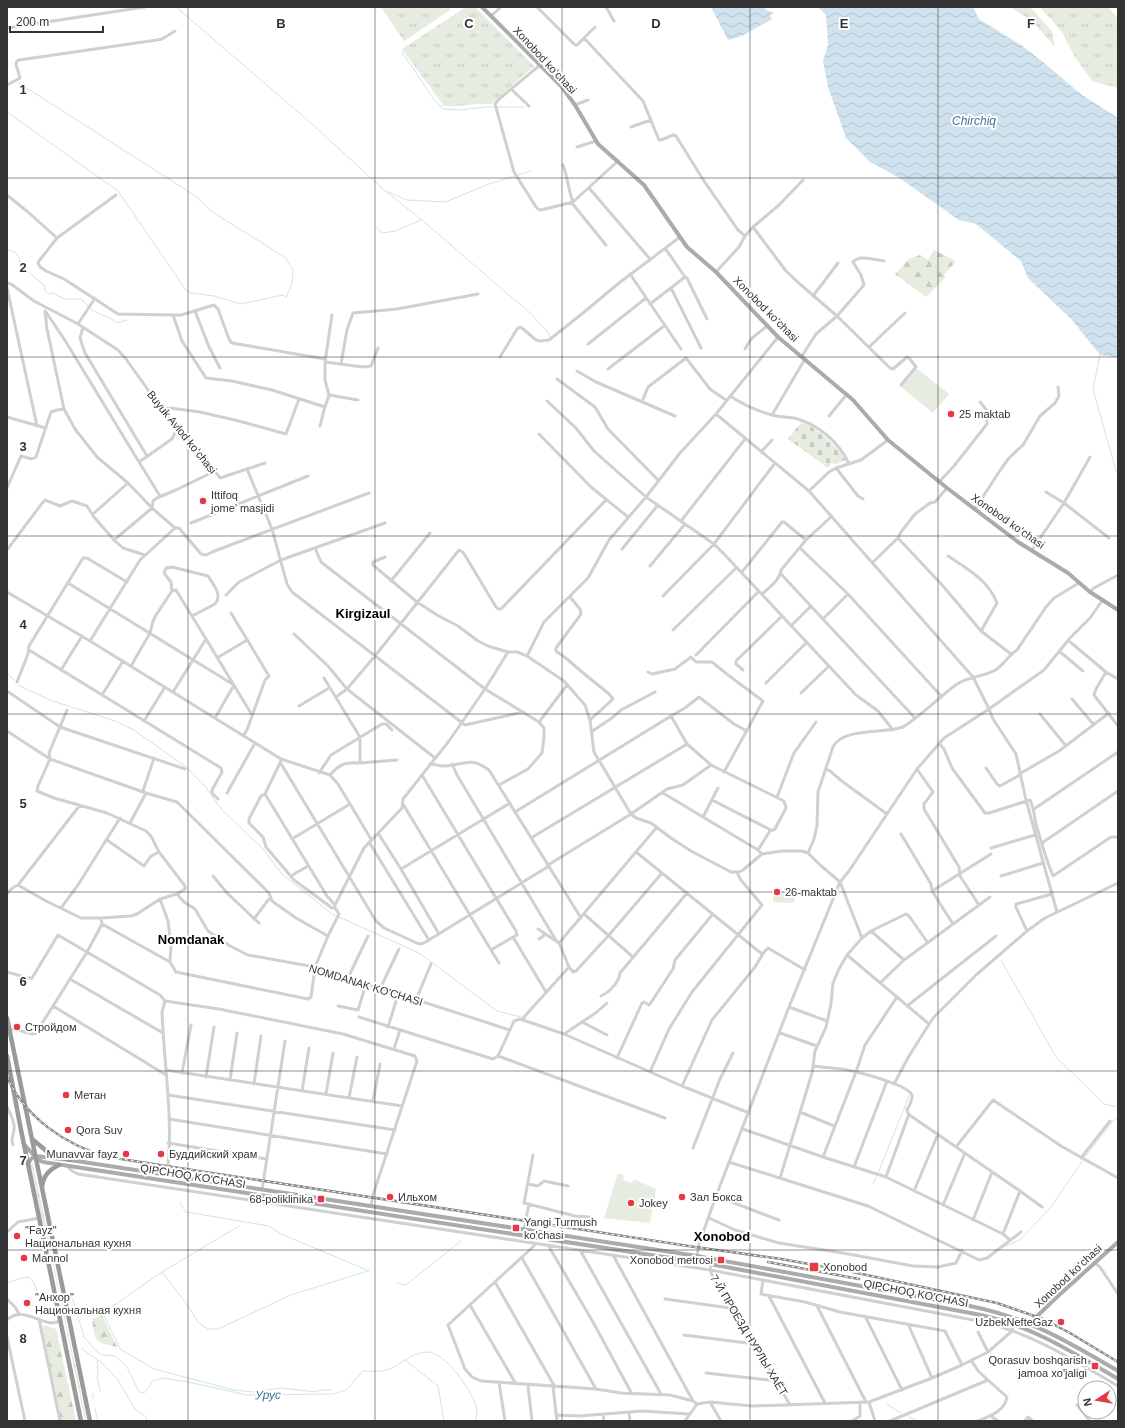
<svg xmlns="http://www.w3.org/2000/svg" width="1125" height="1428" font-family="Arial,sans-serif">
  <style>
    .grass { fill: url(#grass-tufts) }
    .forest { fill: url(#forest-firs) }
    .cemetery { fill: url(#cemetery-stones) }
    .pitch { fill: #e6ecdf }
    .water { fill: url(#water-waves) }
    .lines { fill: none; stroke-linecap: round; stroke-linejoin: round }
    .stream { stroke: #cfe2ee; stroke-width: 1 }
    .minor { stroke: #d0d0d0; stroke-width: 3 }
    .major { stroke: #ababab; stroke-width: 4 }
    .highway { stroke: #9a9a9a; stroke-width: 4.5 }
    .rail-casing { stroke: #888; stroke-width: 2.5 }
    .rail { stroke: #fff; stroke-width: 1; stroke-dasharray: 3; stroke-linecap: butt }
    .grid { fill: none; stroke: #333; stroke-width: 1; stroke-opacity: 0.55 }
    .poi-dot { fill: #e63946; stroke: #fff; stroke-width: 1.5 }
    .labels { text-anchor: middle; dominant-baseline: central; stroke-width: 4; stroke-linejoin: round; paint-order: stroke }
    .street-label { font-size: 11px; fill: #333; stroke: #fff }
    .poi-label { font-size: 11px; fill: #333; stroke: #fff; text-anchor: start }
    .water-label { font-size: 12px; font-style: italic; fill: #3f7597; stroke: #fff }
    .quarter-label { font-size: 13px; font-weight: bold; fill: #000; stroke: #fff }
    .grid-label { font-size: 13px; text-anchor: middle; font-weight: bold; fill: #333; stroke: #fff; stroke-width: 4; stroke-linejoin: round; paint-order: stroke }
  </style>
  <defs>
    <pattern id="grass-tufts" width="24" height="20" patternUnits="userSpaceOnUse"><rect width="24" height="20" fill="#e6ecdf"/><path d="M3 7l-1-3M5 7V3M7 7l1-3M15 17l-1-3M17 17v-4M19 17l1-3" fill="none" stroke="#c6cbc0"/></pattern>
    <pattern id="forest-firs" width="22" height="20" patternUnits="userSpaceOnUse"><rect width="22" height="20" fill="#e6ecdf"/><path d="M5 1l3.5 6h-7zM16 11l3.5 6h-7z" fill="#c6cbc0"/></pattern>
    <pattern id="cemetery-stones" width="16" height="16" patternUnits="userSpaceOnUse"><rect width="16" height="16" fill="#e6ecdf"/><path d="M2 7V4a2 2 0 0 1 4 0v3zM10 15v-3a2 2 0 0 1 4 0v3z" fill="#c6cbc0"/></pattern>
    <pattern id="water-waves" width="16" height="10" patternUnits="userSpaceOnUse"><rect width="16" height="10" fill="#cfe2ee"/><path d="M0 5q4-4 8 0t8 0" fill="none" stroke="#b2c2cd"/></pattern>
  </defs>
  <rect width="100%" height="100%" fill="#fff"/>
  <path class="grass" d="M381,7h68l1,3 -46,31z
    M466,7l10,1 58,58 -43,38c-16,-1 -31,3 -47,2l-42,-57z
    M1010,7h20l22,24 3,16 -24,-27z
    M1040,7h68l10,11v70l-26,-7 -17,-24 -13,-25z
    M32,1164h1l17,79h-3l-16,-78z
    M51,1255l1,1 35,165h-2z"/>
  <path class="forest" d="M934,250l22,11 -12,14 1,3 -19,19 -31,-23 14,-15 11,-4 8,5z
    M102,1315l15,32c-23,-5 -22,-5 -25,-28z
    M42,1325l14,4 20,92h-15z"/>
  <path class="cemetery" d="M801,423c3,1 6,2 9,3 11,6 30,23 35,34l-9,4 -5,-1 -3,5 -40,-29z"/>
  <path class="pitch" d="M916,368l33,26 -16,19 -32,-26z
    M773,890l22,2 -1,11 -21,-1z
    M618,1173l6,3 -1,4 9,3 2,-4 22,10 -6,34 -46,-5z"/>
  <path class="water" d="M711,7h53l2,3 8,3 -4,2 2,4 -30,17 -14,4z
    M818,7h155l6,12 42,26 22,17 39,33 36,23v239l-18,-2 -28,-35 -44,-42 -7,-17 -45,-37 -17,-4 -61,-43 -28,-15 -24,-24 -18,-51 -5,-26 5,-16 -2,-30z"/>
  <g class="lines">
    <path class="stream" d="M176,7l136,117 72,66 38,30 81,70 24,20 21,22 2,5
      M402,52l33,49 9,8 16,1 26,-3h8
      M497,107h27
      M7,112l111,79 68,99 5,3 23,3 27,8 42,-9 3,2 6,-13 1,-14 -7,-12 -72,-45 -20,-18 -175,-112
      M386,191l21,9 38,2 44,-18 42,-13
      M377,227l5,6 13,-2 26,-11
      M7,250l8,2 5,7 -1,5 25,21 1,6 3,3 5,-1 11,6h17l7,7
      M90,308c8,7 19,8 27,15l10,-3
      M1100,355l-7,34 23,82h2
      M7,673l7,7
      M18,685l32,15 65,21 19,9 52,37 18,18 18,25 41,39 19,25 50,40 4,2
      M339,917l80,36 78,58 24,6
      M1001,960l55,97 48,47 14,3
      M1085,1157l27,-35 6,-5
      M878,1173l32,-79
      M873,1184l4,-8
      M180,1203l6,9 83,14 10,7 90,38
      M1006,1246l14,-6 31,-33 32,-47
      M162,1272l24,31 12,19 10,7h10l73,-34 77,-24
      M7,1283l14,-5 8,-1 5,6 6,15 8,2
      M397,1283l9,2 55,-44
      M70,1297l3,3 11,37 13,15 5,3 13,1 12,11 12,25 5,1 9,-12 10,-3 30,5 54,12 86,-1 13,-4 17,-19c7,0 17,1 24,-1 12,-4 24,-17 39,-18 19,-1 47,40 51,57 0,4 -1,8 -1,12
      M77,1310l8,4
      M103,1313l17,36 34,20 80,21 18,2 29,-4 35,4 4,-2h11
      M89,1316l14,-3 59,-41 77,-46
      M81,1348l21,15 16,17 17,29 11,8 1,4
      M97,1360l1,12 -1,4 3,15
      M405,1360l33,26 6,35
      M93,1398v-5
      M887,1404l15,10
      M95,1409l3,12
      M909,1417l10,4"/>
    <path class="minor" d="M537,7l38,38h2l7,-7 59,63 16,39h2l12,-5 3,1 28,45 34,49 7,6
      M606,7l8,14
      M491,16l10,-9
      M7,28l138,-21
      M584,38l11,-11
      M540,65l-42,35 -3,4 19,68 22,35 2,2 3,1 32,-8 45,-41
      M7,85l13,-7 -4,-14 1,-3 2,-1 138,-20 5,-1 13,-8
      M511,89l18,17
      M575,105l13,-5
      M631,127l20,-7
      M577,147l19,-6
      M563,165c5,13 5,24 10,37
      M589,188l61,71
      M7,195l21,17 29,26
      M116,195l-59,43 -18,23 -1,2 2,4 6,4 18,8 54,35 55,1 9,26 24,37 26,3 40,9 53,17
      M571,202l35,43
      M753,227l33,44 15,14 36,31 53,52 3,1 14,-12 2,1 7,9 -15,18
      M665,248l20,29 2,1 20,41
      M716,272l23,-25 6,-11 8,-9 26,-22 24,-25
      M630,274l51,75
      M7,283l4,1 23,17 44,23 40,26 8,9 40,56 37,39 17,24 27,-9 25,60 15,55 5,8 173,133 58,-13
      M7,288l30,138
      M671,288l30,60
      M813,296l25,-33
      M650,304l35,-27
      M45,311l2,18 17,80 11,20 22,28 31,26 24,25 23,20h4l22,26 5,1 6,-3 157,-59
      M195,311l14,36 11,21
      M46,312l20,30 73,120
      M173,315h8l33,-10 4,4 11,30 3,4 93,16
      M332,315l-7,47 38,5 8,-1 7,-18
      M78,324l17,-26
      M83,327l-3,11 5,15 62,103
      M588,344l58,-46
      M869,347l36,-34
      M745,349l6,-10 16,-13
      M802,356l14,-22 21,-18 27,-31 -3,-10 -8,-13c6,-8 22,-2 31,-1
      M500,357l17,-28 3,-2 2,1 14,12 4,1 9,-1 34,-27 36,-30 61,-46
      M341,364l6,-34 6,-17 44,-4 81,-15
      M608,369l56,-43
      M577,371l19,11 79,34
      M557,379l38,28 13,22 51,52
      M329,395l29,5
      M730,396c12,8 28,15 42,19 7,2 15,2 22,3 24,6 45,24 55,46
      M547,401l29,27 18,23 52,46 68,47 11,11 131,140 22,16 15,19
      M642,402l6,-15 38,-29 24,31 16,11
      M162,409l8,-1 30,4 39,9 47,13 13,-35
      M716,414l93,77 164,186 16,32 4,10 23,35 10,46 31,112
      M772,415l33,-56
      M829,416l18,-22
      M7,417l39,11
      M320,426l4,-16 5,-15 -4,-15v-18
      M539,434l52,53 37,30
      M761,452l11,-12
      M836,468l22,28 5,3
      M247,469l18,-6
      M939,482l15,-16 33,-42 -1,-15 -6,-7
      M7,488l14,-32 11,3 4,-2 15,-45 6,-2 7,-1
      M809,491l20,-19 7,-4 25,-8 27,-20
      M1046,492l18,11 45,35
      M160,496l-21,-34 33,-23 6,-12
      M975,509l26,-40 8,-11 14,-13 17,-29 15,-13 4,-7 -1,-9
      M93,514l35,-31
      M681,521l64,-82
      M191,523l117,-47
      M898,538l45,48 38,45 30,23
      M114,540l9,8 22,7
      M315,548l6,14 164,127 54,33 5,6v9l-2,16 -14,16 -29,16
      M800,548l48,46 94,103
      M622,549l36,-44
      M7,550l36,-48 2,-2 15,6 12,-5 15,5 7,11 20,23 38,-32 1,-7 4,-3 19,-8 39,-19
      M1032,550l32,-47 26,-46
      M948,556c20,13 40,24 49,47l-16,28
      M385,557l-12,5v3l44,37 20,13 21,11 20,15 10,5 20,6h9l10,4 37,25 21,24 5,15 4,32 37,62 5,4 15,5 20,15 20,13 40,21h8l4,-2 19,-16 20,-3h20l6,2 11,11 21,18 22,56 -15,17 -8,14 -6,14 -2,21 -5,23 -11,24 -3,22 -32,105
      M873,562l25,-24 3,-6 14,-18 15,-11 5,-1 12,-14
      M650,566l35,-42
      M742,572l40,-50h2l22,18
      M781,574l134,144
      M391,581l39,-48
      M68,583l166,102 -19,33
      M172,591l-1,-9 -7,-9 2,-5 6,-1 36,9c5,8 15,19 7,28l-23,12
      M7,592l83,49 191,118 49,16 8,9 33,55
      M1090,592l4,-4 24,-13
      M762,594c7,-6 18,-14 19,-24l25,-30 26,-24
      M226,595l13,-13 42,-22 104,-37
      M663,596l51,-52 61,-81
      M570,597l10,12 1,5 -25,34v3l11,8 15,13 27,22 4,5 -23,21
      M231,613l38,63 -4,4 -18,50 -4,6
      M823,619l25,-25
      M791,626l20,-20
      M673,630l64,-63
      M294,634l34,32 19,23 88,69
      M206,639l46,76
      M90,641l50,-81 35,-32
      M1069,641l37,31 12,7
      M29,650l192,118 1,4 -10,18v3l6,6
      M1059,651l24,20
      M696,655l63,-64
      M527,656l17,-34 44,-44 21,-38 37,-43 34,-44 36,-39 62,-77
      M217,658l30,-18
      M131,666l19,-33 3,-12 3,-6 16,-24 4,-1 30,49 -33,53
      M61,670l21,-34
      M743,670l-7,-6v-3l46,-45
      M648,672l4,2 23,-5 16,-12 5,5h16l16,13 35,26 -39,71
      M1106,672l-10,17 -2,6 24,31
      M324,678l36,59v26l37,-3
      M17,682l11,-28 1,-8 54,-88h4l40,24
      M766,683l40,-40
      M7,691l53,36 125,42
      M801,693l28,-27
      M102,695l21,-34
      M336,697l11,-8 28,-33 84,-106 4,2 33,55 2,2h3l105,-109
      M1072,699l22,26
      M299,706l30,-18
      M67,710l-18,43 1,6 -12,27 -1,5 17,7 53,15 39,18 5,5 8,16 26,34v3l-8,5
      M1040,714l26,32
      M144,721l21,-34
      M539,722l28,-37
      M7,731l43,28 96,34 31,9 92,91 3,8 24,17 32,18
      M747,731l-13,-7 -35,-27 -14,11 -14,8 16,28 24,21 73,36 2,7 -11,21 -5,2
      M591,732l21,-14 9,-8 34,-18
      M939,743l5,6 8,19 33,45h4l41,-13c4,8 4,15 6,24 5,18 10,35 17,52l58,-39h7
      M281,761l-16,33 62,102 8,9
      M280,762l96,159 8,7 35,16 5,-1 125,-77
      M430,764c4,0 9,2 13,2 21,0 25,-11 46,4l92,148
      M452,764l5,11 100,167
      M986,768l11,16 3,2 18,-10 3,-3 38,-22 50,-38
      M826,769l4,2 13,11 44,32
      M917,769l16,23 -9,12v5l35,58 1,9 19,29
      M319,773l12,-18 51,-31h4l6,6
      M330,775c10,-11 14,-13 30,-12
      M422,775l94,156 1,4 -4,2 33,55
      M143,791l11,-33
      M227,793l28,-50
      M663,793l95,57 4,4
      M265,794l-4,2 -12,23v4l14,14 3,10 28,33 38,28h3
      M777,797l17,-44 22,-31
      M712,800l57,29 1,2 -12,19
      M403,804l88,146 22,-13
      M1034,809l84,-57
      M515,812l156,-96
      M703,817l15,-29
      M130,823l16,-30
      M378,833l23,36 38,65
      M901,834l30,50 1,7 21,33
      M531,838l156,-94
      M292,839l58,-35
      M107,840l37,26 7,-10 8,-4
      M369,842l60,98
      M1042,843l76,-52
      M991,848l44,-13
      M636,852l126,102 6,-6 37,22
      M808,853l6,-14 3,-13 1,-34 15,-45c10,-20 52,-13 70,-20 19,-12 35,-29 54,-43 12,-8 28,-7 40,-15 8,-6 12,-14 20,-19l29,-43 8,-9 25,-15
      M548,865l83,-51 36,-25 16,-4 28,-20
      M401,869l109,-66
      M213,876l14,17 32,30
      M291,876l17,-10
      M1001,876l42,-13
      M18,885l28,16 35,17h20l30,-2 6,-2 23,-15 17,-5 7,8 11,7 13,22 22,15 18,9 67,12 195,63
      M932,891l59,-37
      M7,893l7,-6 4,-2 62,-80
      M160,899l8,22 3,25 -1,16 6,10 132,27 3,-2 4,-30 13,-31 11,-22 -4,-6v-3l29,-57 38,-40 1,-9 46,-58 36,-52 23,-37
      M61,908l17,-23 42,-67
      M584,914l49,43
      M254,919l14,-19 2,-1
      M102,924l68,38
      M538,929l21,14 98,-116
      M871,931l33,29
      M1027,931l-11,-24v-3l36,-10
      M862,938l9,-7 35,-17 3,2 19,27
      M539,939l7,-5
      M491,950l8,13
      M847,955l82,69
      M569,967l4,5 3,-1 33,-36 53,-62
      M7,972l21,6h4l26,-43 102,60 5,6 -3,11c2,54 12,109 5,163
      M348,978l20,-42
      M70,979l93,54
      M880,983l24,-23 86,-63
      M380,989l19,-40
      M601,996c9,-4 18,-14 19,-23l67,-80
      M416,1000l15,-36
      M165,1001l54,8 124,25 72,22 2,5 -44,134 -2,11
      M53,1006l113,69
      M338,1006l20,4 8,-26
      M907,1006l89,-70
      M789,1007l38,14
      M359,1017l134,42 5,-3 16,-35 6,-2 44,15 118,52 67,27
      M523,1020l1,-3 45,-50 -10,-24
      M582,1022l25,13
      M388,1027l10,-32
      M9,1030l5,-1 19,5 3,-1 51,-81 15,-28 -1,-6
      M780,1033l37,13
      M564,1034l33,-22 10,-9
      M394,1049l6,-19
      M498,1056l167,62
      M617,1058l25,-55 2,-1 5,3 1,-1 23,-35 2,-9 37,-45
      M813,1066c14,2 29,2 43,6 10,2 53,14 56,23 1,5 -3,11 -5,15l1,4 112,77 -17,43
      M166,1070l236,36
      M650,1072l19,-43 23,-37 70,-87 -22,-26 -3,-7
      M182,1073l9,-48
      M206,1077l8,-50
      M230,1080l7,-47
      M254,1084l7,-48
      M894,1084l15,-28 24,-38 43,-43 51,-44 18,-13 73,-35
      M682,1086l30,-66 43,-53 9,-15
      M302,1091l7,-43
      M326,1094l7,-41
      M168,1095l227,35
      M349,1098l8,-41
      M373,1101l7,-37
      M7,1107c3,6 8,14 7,22 0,7 -4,9 -1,16
      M800,1112l34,14
      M169,1119l218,35
      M743,1129l80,28 63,20 117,57 7,6
      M168,1143l99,16
      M956,1147l37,-47 68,46 57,32
      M693,1148l27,-69 13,-26
      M533,1155l-9,48 51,13 14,1
      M823,1157l33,-85 9,-27 32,-48
      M1081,1158l29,-37
      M729,1162l139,44 111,54 8,-2 34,-26
      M67,1166l5,5 6,3 632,96 274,52c49,12 91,39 134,64
      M854,1167l33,-86
      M886,1177l23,-63
      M528,1184l10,2 6,-5 24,5
      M262,1190l23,-149
      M914,1191l24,-57
      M1020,1191l22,16
      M716,1196l63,24
      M943,1205l22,-52
      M709,1218l26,12 44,13 64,10 70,13 25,1 18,-4 6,-13
      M973,1220l19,-48
      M524,1229l5,-25
      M7,1232l11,-10 21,-4
      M534,1243v3l-86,79 17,44 7,8 9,4 115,8 25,4 49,2 23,6 4,3 13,-2 42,4 117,-4 63,-24 30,-13 26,-13 23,-20 3,-8
      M548,1245l45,77 39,72
      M580,1250l81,144
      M613,1255l80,146
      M522,1258l74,131
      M696,1262l3,-18 17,-48 73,-189 51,-125 9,-11 68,-102 27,-31 45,-29 55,-39 26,-32 20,-20 12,-17
      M1095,1263l5,4 18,27
      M710,1264l1,9 22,34 57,98
      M763,1280l-2,14 44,8 35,10 105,19 17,34
      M495,1282l60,105
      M769,1296l56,107
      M7,1299l8,8 4,7
      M665,1299l65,9 3,-1
      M470,1305l46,79
      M817,1306l49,96
      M865,1316l37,74
      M39,1319l21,102
      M7,1320c14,-13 29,1 44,3 3,0 6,-1 9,-2
      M908,1324l24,54
      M978,1332l10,20
      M684,1335l71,9
      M7,1337l18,84
      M971,1360l8,12 28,25c-2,14 -17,19 -29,24
      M706,1373l71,8
      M499,1382l6,39
      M528,1385l4,36
      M553,1387l4,34
      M710,1402l11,19
      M869,1402l6,19
      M1077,1405l13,16
      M629,1412l1,9
      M556,1415l23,1 63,-5 47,3
      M603,1415l1,6
      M991,1416l7,5
      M685,1421l12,-17
      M852,1421l8,-5v-13
      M890,1421l98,-41
      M1025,1421l3,-4 5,4"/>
    <path class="major" d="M482,7l80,80 13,18 23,39 46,41 43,62 29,25 62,65 75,63 35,40 59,48 71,54 50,31 22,19 28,18
      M24,1144l13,15 6,3 667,102 271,51c53,12 91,37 137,64
      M28,1164l3,-5 4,-3 35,4 627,96 273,50c59,12 97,35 148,65
      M1031,1326l3,-7 24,-23 60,-54"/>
    <path class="highway" d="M7,1018l83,403
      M7,1056l14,74 60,291
      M32,1139l18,15 20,6
      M42,1186c2,-11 7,-16 17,-21"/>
    <defs>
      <path id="rail" d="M7,1077c19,41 58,68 101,80l587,90 86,12 67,12 149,32 46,16 27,14 48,29
        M768,1262l91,17"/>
    </defs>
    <use href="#rail" class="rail-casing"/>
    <use href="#rail" class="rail"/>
  </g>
  <path class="grid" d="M188,7v1414M375,7v1414M562,7v1414M750,7v1414M938,7v1414M7,178h1111M7,357h1111M7,536h1111M7,714h1111M7,892h1111M7,1071h1111M7,1250h1111"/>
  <g class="poi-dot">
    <circle cx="951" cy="414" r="4"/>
    <circle cx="203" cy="501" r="4"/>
    <circle cx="777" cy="892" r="4"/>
    <circle cx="17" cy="1027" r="4"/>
    <circle cx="66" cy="1095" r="4"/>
    <circle cx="68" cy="1130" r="4"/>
    <circle cx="126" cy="1154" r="4"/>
    <circle cx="161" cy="1154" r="4"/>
    <circle cx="390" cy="1197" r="4"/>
    <circle cx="682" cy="1197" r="4"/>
    <rect x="317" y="1195" width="8" height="8" rx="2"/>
    <circle cx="631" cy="1203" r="4"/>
    <rect x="512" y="1224" width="8" height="8" rx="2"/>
    <circle cx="17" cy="1236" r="4"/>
    <circle cx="24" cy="1258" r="4"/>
    <rect x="717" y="1256" width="8" height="8" rx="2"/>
    <rect x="809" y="1262" width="10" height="10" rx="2"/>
    <circle cx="27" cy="1303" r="4"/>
    <circle cx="1061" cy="1322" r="4"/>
    <rect x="1091" y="1362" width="8" height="8" rx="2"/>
  </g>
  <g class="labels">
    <g class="street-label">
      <text transform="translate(545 60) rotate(47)">Xonobod koʻchasi</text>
      <text transform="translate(766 309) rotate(45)">Xonobod koʻchasi</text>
      <text transform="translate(182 432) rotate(51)">Buyuk Avlod koʻchasi</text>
      <text transform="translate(1008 521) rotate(35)">Xonobod koʻchasi</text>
      <text transform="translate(366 985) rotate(17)">NOMDANAK KO'CHASI</text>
      <text transform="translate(193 1176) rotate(9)">QIPCHOQ KO'CHASI</text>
      <text transform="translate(1068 1276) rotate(-43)">Xonobod koʻchasi</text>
      <text transform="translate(916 1293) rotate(11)">QIPCHOQ KO'CHASI</text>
      <text transform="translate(749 1335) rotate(59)">7-Й ПРОЕЗД НУРЛЫ ХАЁТ</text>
    </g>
    <g class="poi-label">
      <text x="959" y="414">25 maktab</text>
      <text x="211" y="495">Ittifoq<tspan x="211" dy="13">jome’ masjidi</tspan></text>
      <text x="785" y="892">26-maktab</text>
      <text x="25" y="1027">Стройдом</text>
      <text x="74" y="1095">Метан</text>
      <text x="76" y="1130">Qora Suv</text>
      <text x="118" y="1154" text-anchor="end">Munavvar fayz</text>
      <text x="169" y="1154">Буддийский храм</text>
      <text x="398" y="1197">Ильхом</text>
      <text x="690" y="1197">Зал Бокса</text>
      <text x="313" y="1199" text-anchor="end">68-poliklinika</text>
      <text x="639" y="1203">Jokey</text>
      <text x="524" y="1222">Yangi Turmush<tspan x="524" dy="13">ko'chasi</tspan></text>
      <text x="25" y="1230">"Fayz"<tspan x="25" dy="13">Национальная кухня</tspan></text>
      <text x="32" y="1258">Mannol</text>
      <text x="713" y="1260" text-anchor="end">Xonobod metrosi</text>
      <text x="823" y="1267">Xonobod</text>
      <text x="35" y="1297">"Анхор"<tspan x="35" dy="13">Национальная кухня</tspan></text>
      <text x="1053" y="1322" text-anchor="end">UzbekNefteGaz</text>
      <text x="1087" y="1360" text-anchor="end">Qorasuv boshqarish<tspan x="1087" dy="13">jamoa xo'jaligi</tspan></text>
    </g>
    <g class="water-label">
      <text x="974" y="121">Chirchiq</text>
      <text transform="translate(268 1395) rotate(-1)">Урус</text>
    </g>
    <g class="quarter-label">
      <text x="363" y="613">Kirgizaul</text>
      <text x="191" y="939">Nomdanak</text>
      <text x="722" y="1236">Xonobod</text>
    </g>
  </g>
  <g class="grid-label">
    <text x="281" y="28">B</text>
    <text x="469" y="28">C</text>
    <text x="656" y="28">D</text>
    <text x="844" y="28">E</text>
    <text x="1031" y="28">F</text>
    <text x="23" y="94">1</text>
    <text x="23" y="272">2</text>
    <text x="23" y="451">3</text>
    <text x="23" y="629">4</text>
    <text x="23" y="808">5</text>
    <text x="23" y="986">6</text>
    <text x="23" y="1165">7</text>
    <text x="23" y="1343">8</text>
  </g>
  <rect width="1125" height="1428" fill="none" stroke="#333333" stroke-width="16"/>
  <g transform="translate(1097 1400) rotate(258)"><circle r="19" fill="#ffffff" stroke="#adadad"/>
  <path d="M0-3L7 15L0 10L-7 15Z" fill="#e63946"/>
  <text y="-6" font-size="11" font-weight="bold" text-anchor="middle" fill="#333333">N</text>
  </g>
  <path d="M10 26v6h93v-6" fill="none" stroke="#333333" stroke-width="2"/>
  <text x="16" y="26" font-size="12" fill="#333333" stroke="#ffffff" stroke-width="3" paint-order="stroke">200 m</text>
</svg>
